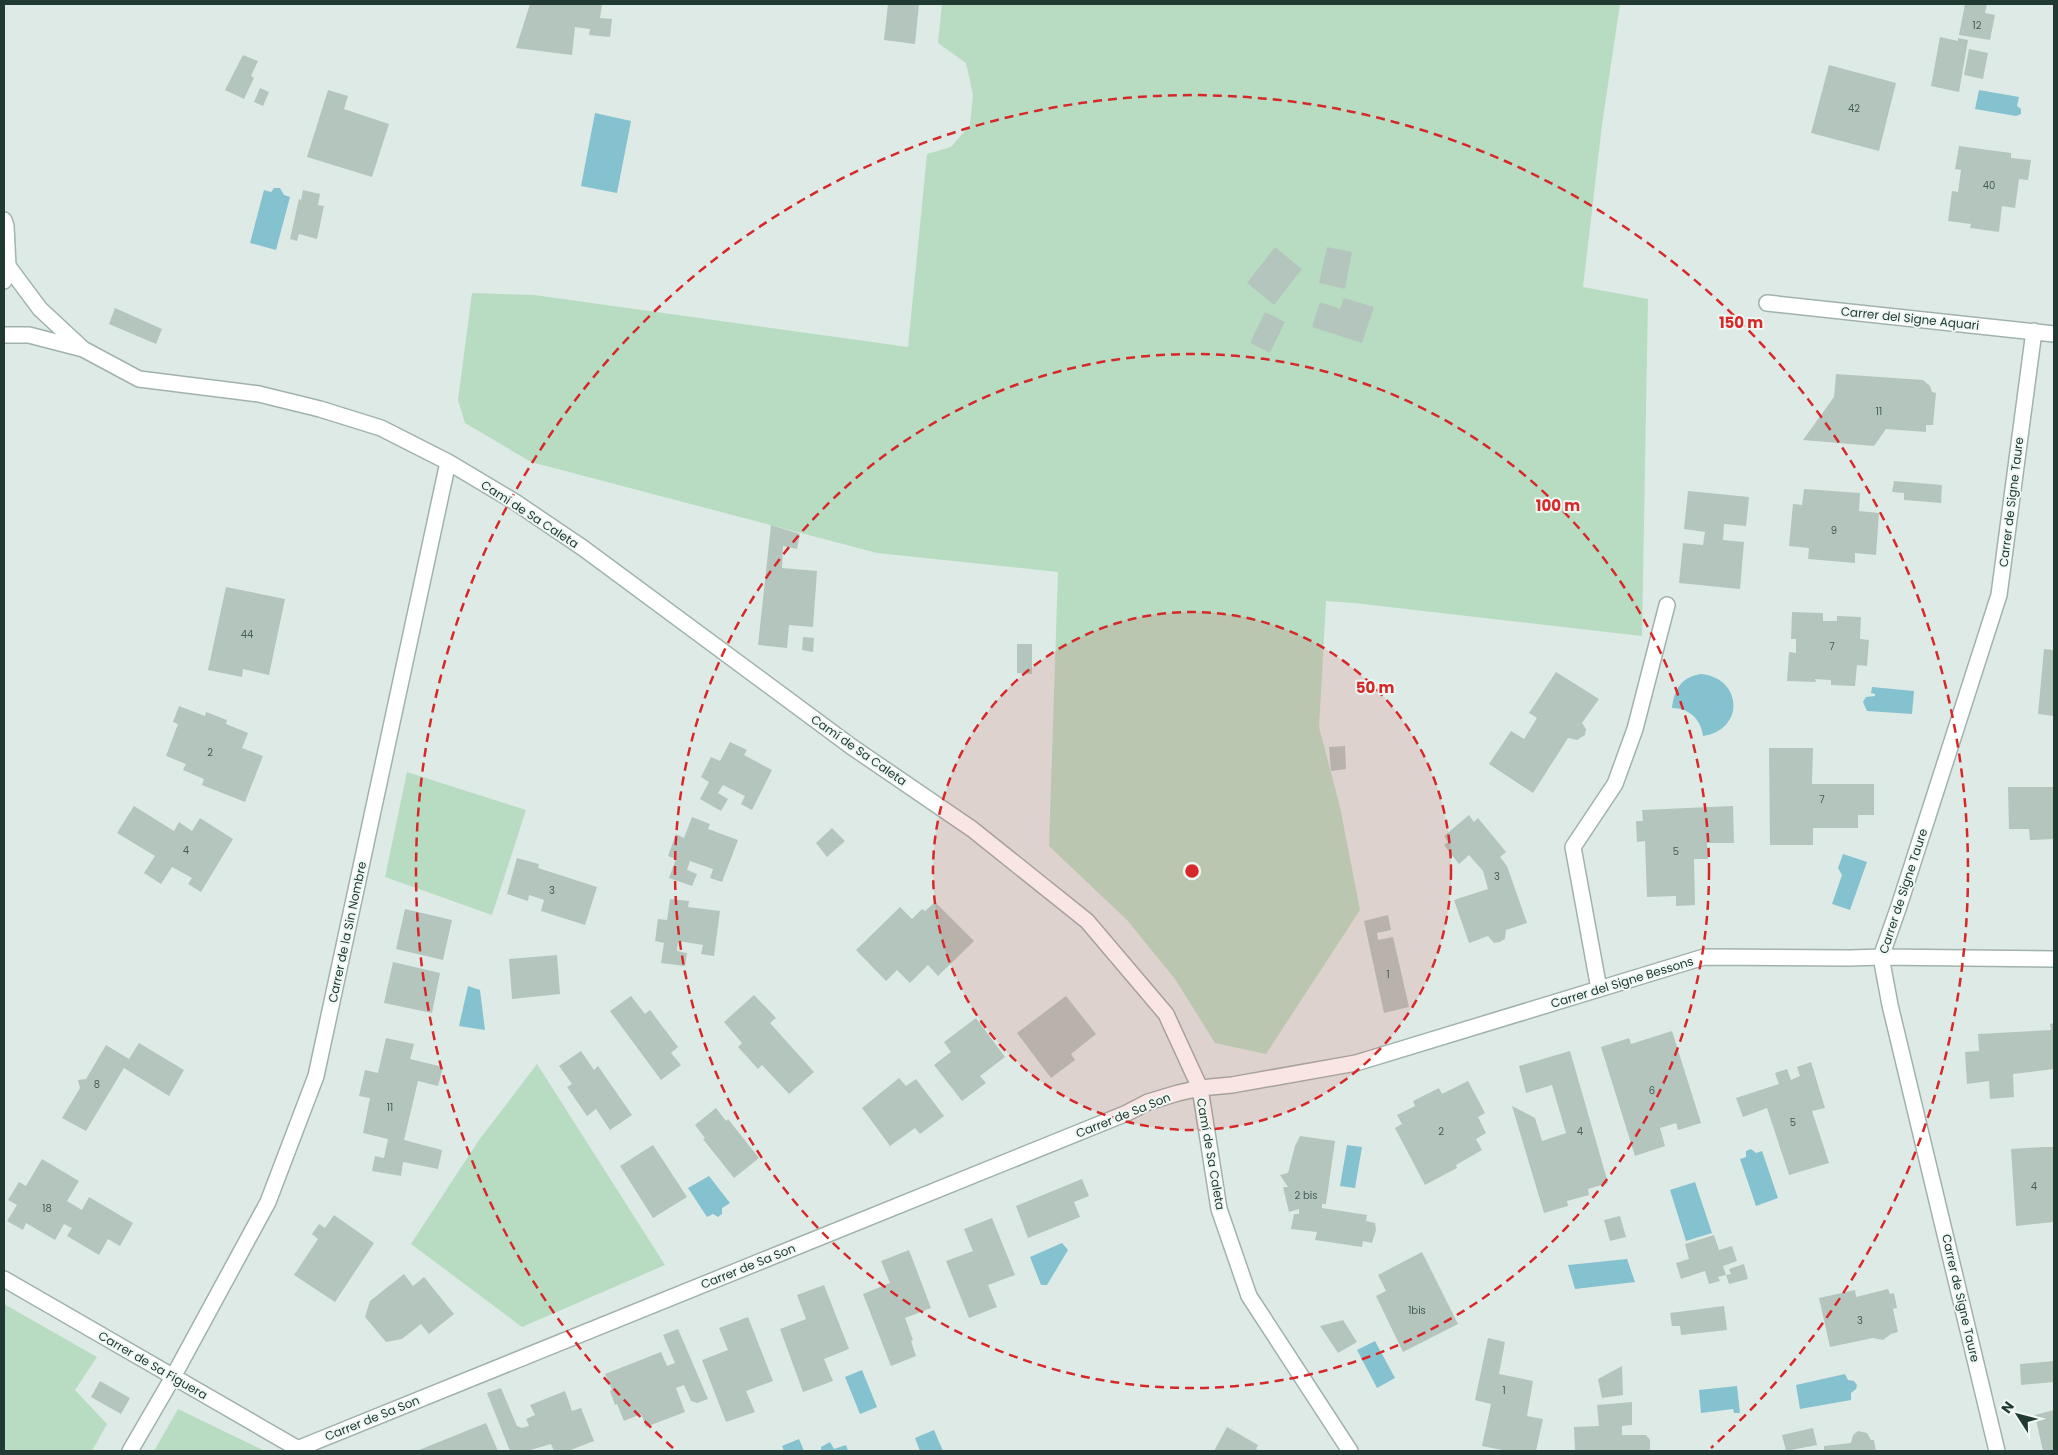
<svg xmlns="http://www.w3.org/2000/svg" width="2058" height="1455" font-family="Poppins,sans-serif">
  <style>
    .green { fill: #b7dcc2 }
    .water { fill: #85c2d0 }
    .building { fill: #b4c5be }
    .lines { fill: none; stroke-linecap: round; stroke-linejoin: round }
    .lane-casing { stroke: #a1b2ac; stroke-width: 18 }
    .street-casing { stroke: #a1b2ac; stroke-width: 18 }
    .secondary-casing { stroke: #9eb6ae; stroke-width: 18 }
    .lane { stroke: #fff; stroke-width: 15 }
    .street { stroke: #fff; stroke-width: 15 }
    .secondary { stroke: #fff; stroke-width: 15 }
    .ring { fill: none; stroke: #d62828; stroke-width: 2.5; stroke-dasharray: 9 6 }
    .labels { text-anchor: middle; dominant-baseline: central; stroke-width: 4; stroke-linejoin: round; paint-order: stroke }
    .number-label { font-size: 10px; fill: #455d56 }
    .street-label { font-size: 12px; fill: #203a33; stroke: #eff7f3 }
    .centre { fill: #d62828; stroke: #eff7f3; stroke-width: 2.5 }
    .ring-label { font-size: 15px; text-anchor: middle; font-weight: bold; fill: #d62828; stroke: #eff7f3; stroke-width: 4; stroke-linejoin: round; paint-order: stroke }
  </style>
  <rect width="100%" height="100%" fill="#deeae5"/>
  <path class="green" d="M942,4h678l-18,121 -19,162 65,12 -6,337 -288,-33 -28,-2 -7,126 21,80 20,103 -94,144 -51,-11 -40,-64 -48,-59 -78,-74 9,-274 -181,-19 -346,-91 -66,-39 -7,-23 14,-107 62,2 374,52 19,-193 24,-7 19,-22 3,-30 -7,-32 -28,-20z
    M407,772l119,38 -34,105 -107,-38z
    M537,1064l128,201 -143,62 -111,-83 68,-104z
    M4,1304l93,53 -22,33 32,34 -15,27h-88z
    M178,1409l87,42h-111z"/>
  <path class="water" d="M1979,90l40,7 -2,9 4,3v5l-5,2 -41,-7z
    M595,113l36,8 -14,72 -36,-7z
    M274,188h6l4,7 6,2 -14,53 -26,-7 14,-53 7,2z
    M1701,674c42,4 44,56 2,62 -2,-17 -14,-28 -31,-28 2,-18 9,-31 29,-34z
    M1872,687l42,4 -2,23 -45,-3 -4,-9 3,-5 9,-1v-2l-4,-1z
    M1843,854l24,8 -17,48 -18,-6 10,-29 -4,-7z
    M468,986l12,4 5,40 -26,-4z
    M1347,1145l15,2 -7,41 -15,-2z
    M1751,1149l5,4 6,-2 16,47 -22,8 -16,-47 6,-2v-6z
    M709,1176l21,27 -8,5v6l-4,3 -5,-3 -6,3 -19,-29z
    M1695,1182l17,51 -26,8 -16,-51z
    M1062,1243l6,7 -21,35h-6l-11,-28z
    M1627,1259l8,23 -60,7 -7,-24z
    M1375,1341l20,37 -18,10 -20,-38z
    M862,1370l15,37 -17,7 -15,-37z
    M1845,1374l3,6 6,1 3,4 -1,4 -5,4v7l-51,9 -4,-24z
    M1737,1386l3,27h-6l-1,-4 -32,4 -2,-23z
    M934,1430l9,21h-23l-5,-13z
    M799,1439l5,12h-20l-2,-5z
    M830,1442l4,7 12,-4 2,6h-27v-4z"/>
  <path class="building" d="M530,4h72l-2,14 12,1 -2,18 -21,-2 1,-6 -15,-2 -3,28 -56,-7z
    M888,4h31l-4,40 -31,-4z
    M1965,4h22l-2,9 10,2 -5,25 -31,-5z
    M1940,37l18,4v-3l10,2 -9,52 -28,-6z
    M1969,49l19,4 -5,26 -19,-4z
    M243,55l15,6 -7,15 3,2 -10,21 -19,-9z
    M1829,65l67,18 -17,68 -68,-18z
    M260,88l9,4 -6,14 -9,-4z
    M328,90l20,6 -4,13 45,15 -17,53 -65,-20z
    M1959,146l52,7v5l20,2 -3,20 -9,-1 -4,29 -13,-2 -3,26 -29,-4 1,-4 -23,-3 4,-30 6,1 3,-22 -6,-1z
    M303,190l17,4 -2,11 6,1 -7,33 -18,-5 -2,7 -7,-2 9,-40 2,1z
    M1275,247l27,22 -28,36 -27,-22z
    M1327,247l25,5 -7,37 -26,-6z
    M1344,298l30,9 -12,36 -50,-16 8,-25 20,7z
    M115,308l47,21 -6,15 -47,-20z
    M1265,312l20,10 -15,31 -20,-10z
    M1836,374l87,6 7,6 2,6 4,1 -3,32h-7v7l-40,-3 -12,17 -71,-6 31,-43z
    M1894,481l48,4 -1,18 -37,-3v-7l-12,-1z
    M1804,489l56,4 -1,18 20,2 -3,42 -21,-2v10l-47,-4 1,-11 -20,-2 4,-42 9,1z
    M1688,491l61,6 -3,29 -22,-2 -1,16 21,2 -4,47 -61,-6 4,-40 20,2 2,-13 -21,-3z
    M771,525l29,9 -3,15 -14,-3 -1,22 35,3 -4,56 -24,-2 -2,23 -29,-3z
    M226,587l59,12 -16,76 -26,-6 -1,8 -34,-7z
    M1792,612l31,1v8h14v-5l24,1 -1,22 9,1 -2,26 -10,-1 -2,21 -24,-1v-5l-16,-1 1,3 -29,-1 2,-29 7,1v-14h-5z
    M803,637l11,1 -1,14 -11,-2z
    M1017,644h15v30l-15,-1z
    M2044,649l10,1v66l-16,-2z
    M1556,672l43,27 -17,24 4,6 -1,6 -8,5 -9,-2 -35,55 -44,-29 22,-33 13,8 13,-21 -8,-5z
    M179,706l26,10 1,-4 21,8 -1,4 22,9 -6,15 21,8 -18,46 -43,-17 2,-6 -21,-9 3,-6 -20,-8 12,-32 -5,-2z
    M730,742l17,8 -3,5 28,15 -20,40 -11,-6 4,-8 -22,-11 -5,8 10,6 -7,12 -21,-12 9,-17 -8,-5 10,-20 9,4z
    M1345,746l1,23 -15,2 -2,-24z
    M1769,748h44l-1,36h62v31h-16v13h-45v17h-43z
    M2008,787h46v52l-24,1 -1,-11h-20z
    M134,806l40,25 5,-9 13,9 8,-13 33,21 -32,53 -13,-8 4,-6 -20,-11 -11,17 -17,-11 11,-17 -38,-23z
    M1733,806l1,37h-27l1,16h-14l1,46 -19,1v-10l-29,1 -2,-56 -8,1 -1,-21h7l-1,-11z
    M1469,815l5,7 4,-4 28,34 -6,5 7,9 20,57 -21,7 -1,9 -5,3 -6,1 -6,-7 -19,7 -15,-43 34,-11 -5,-18 -14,-16 -10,9 -15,-19 4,-3 -4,-6z
    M692,817l18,7 -2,5 30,11 -16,42 -12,-4 3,-9 -23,-8 -3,9 10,4 -5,12 -23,-8 7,-19 -8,-3 8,-22 8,4z
    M832,828l13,13 -18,16 -11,-14z
    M517,858l22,6 -1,4 59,19 -12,38 -44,-14 3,-11 -15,-5 -1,6 -21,-7z
    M670,899l19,2 -1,6 32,4 -6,45 -13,-2 2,-9 -25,-4 -1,10 10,2 -2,13 -24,-3 3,-20 -9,-2 3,-22 9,1z
    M935,902l39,39 -36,35 -10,-11 -18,18 -13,-13 -11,11 -30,-31 44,-43 12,12 10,-10 3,2z
    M405,909l47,11 -9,40 -47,-11z
    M1388,915l3,15 -14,3 1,7 15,-3 16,70 -25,6 -20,-92z
    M557,955l3,39 -48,5 -3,-40z
    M393,962l47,11 -8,40 -48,-10z
    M754,995l22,23 -6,5 44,49 -25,22 -27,-29 -4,4 -20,-22 4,-4 -18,-21z
    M631,996l14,18 5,-4 28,37 -7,6 10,12 -20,15 -51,-69z
    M1066,996l30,38 -25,20 4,6 -24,18 -34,-45z
    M976,1018l29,39 -25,19 6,7 -24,18 -28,-36 17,-13 -7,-10z
    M2054,1023v46l-41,5 1,23 -24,2 -1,-18 -22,3 -2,-32 14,-1 -1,-17 73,-4 -1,-6z
    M1672,1031l29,92 -23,7 -2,-7 -16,5 5,18 -30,10 -34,-109 28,-9 2,6z
    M386,1038l28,6 -4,15 33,8 -5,19 -20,-5 -14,59 38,10 -4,19 -35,-7 -2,14 -29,-5 3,-15 9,2 4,-19 -25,-6 7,-35 -11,-2 6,-26 13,3z
    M139,1043l45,27 -15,26 -45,-28 -38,63 -24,-13 18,-30 -2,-8 8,-1 20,-34 23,14z
    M581,1051l13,19 4,-4 34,49 -22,15 -14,-21 -9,7 -20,-29 5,-3 -13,-18z
    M1570,1051l38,132 -20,6 1,6 -22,6 1,5 -24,7 -32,-107 23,12 7,23 24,-8 -14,-48 -26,8 -7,-27z
    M1811,1062l14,46 -13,3 17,52 -40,12 -22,-67 -24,9 -7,-19 43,-14 -4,-11 12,-4 4,11 9,-4 -3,-9z
    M899,1078l7,8 10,-7 28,37 -24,18 -5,-6 -25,18 -28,-38z
    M1468,1081l17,32 -7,4 8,16 -10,6 6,11 -26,15 1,3 -32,17 -30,-57 7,-4 -5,-9 18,-9 -2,-5 26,-13 3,6z
    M716,1108l10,13 2,-2 31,39 -25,20 -31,-39 2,-1 -10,-13z
    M1300,1136l35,5 -9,63h-4v4l45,7 -1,6 9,2 1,7 -4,13 -9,-2 -1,6 -47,-7 2,-8 -26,-3 3,-15h5v-5l-10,3 -6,-25h5l-8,-12 8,-2 7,-27z
    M653,1145l34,52 -34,21 -33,-52z
    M2043,1147h11v75l-38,4 -5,-77z
    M42,1159l37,22 -12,20 15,9 7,-13 44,26 -13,23 -12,-7 -9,16 -32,-19 5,-8 -8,-4 -9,16 -29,-17 -3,7 -16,-9 10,-16 -9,-5 11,-18 7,4z
    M1082,1179l7,17 -15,6 6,15 -52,21 -12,-32z
    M334,1215l40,28 -39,59 -41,-27 24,-36 -6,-5 7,-10 6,4z
    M1620,1216l6,21 -16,4 -6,-21z
    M992,1218l23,57 -27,10 9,22 -28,11 -23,-57 27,-10 -9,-22z
    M1714,1235l5,15 13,-4 5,15 -14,5 3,9 -8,2 2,4 -11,3 -4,-13 -24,8 -5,-16 13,-4 -4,-15z
    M909,1250l22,58 -26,10 8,22 -2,1 5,15 -25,10 -28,-72 27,-11 -9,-22z
    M1422,1252l36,72 -55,28 -27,-56 10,-5 -8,-16z
    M1744,1264l4,15 -19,5 -3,-9 5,-1 -2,-5z
    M404,1274l9,12 11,-9 30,37 -25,20 -8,-10 -19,15 -16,3 -21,-25 5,-16z
    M824,1285l25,64 -25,10 9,22 -30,11 -23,-63 26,-10 -9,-24z
    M1888,1289l2,5 4,-1 3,15 -4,1 5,23 -7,2 -8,6 -10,-2 -43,9 -11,-49 36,-8 1,7z
    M1724,1306l3,24 -46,5 -1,-9h-8l-2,-13z
    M748,1317l25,64 -27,10 9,21 -29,10 -24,-62 26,-10 -9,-22z
    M1343,1320l14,22 -19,11 -18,-27z
    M678,1329l30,70 -11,4 -6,-2 -7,-16 -8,3 9,24 -39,15 -5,-13 -17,7 -7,-17 -2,1 -5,-14 2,-1 -7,-16 56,-22 6,14 8,-3 -12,-28z
    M1488,1338l17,4 -6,32 34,7 -6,35 16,3 -7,32h-29l-25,-5 9,-42 -16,-4z
    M2054,1361v21l-33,3 -1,-21z
    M1622,1366l1,29 -21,3 -4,-19z
    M100,1381l30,17 -9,16 -30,-17z
    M501,1388l16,38 5,2 7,-2 -3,-7 9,-4 -5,-10 35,-14 7,20 9,-3 13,33 -26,10h-14l-3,-7 -24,7h-17l-23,-58z
    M1632,1402v23l-10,1v9h24l4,5v11h-75l-1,-24 25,-1 -2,-21z
    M2054,1410v41h-11l-8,-36z
    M486,1423l12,28h-79v-1z
    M1227,1427l31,18 -2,4 4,2h-46z
    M1813,1428l4,17 -31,6 -4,-16z
    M1858,1431l9,2 4,7h3l2,11h-52v-5l27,-3 2,-8z"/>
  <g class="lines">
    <defs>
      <path id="lane" d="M1599,989l-26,-142 42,-63 20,-55 32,-124"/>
      <path id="street" d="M8,266l32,43 42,39
        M1767,303l287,31
        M4,335h25l54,14 56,30 120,15 61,15 61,19 67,34 67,40 68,46 269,199 120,82 115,92 79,93 34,74 19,121 30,87 101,155
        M4,1279l298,172
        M130,1451l43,-74 95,-175 48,-126 132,-614
        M295,1451l2,-2 830,-336 21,-11 30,-9 22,-5 32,-3 124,-22 348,-106 146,1 31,-1 173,2
        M1997,1451l-107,-446 -9,-48 18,-51 100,-311 35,-264"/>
      <path id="secondary" d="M4,220l2,6 2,40 -4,15"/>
    </defs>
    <use href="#lane" class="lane-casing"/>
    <use href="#street" class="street-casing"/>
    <use href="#secondary" class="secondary-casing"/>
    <use href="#lane" class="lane"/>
    <use href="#street" class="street"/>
    <use href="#secondary" class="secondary"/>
  </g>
  <circle cx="1192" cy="871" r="259" fill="#d62828" fill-opacity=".12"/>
  <g class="ring">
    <circle cx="1192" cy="871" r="259"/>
    <circle cx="1192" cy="871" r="517"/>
    <path d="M673 1448A776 776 0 1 1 1711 1448"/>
  </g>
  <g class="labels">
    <g class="number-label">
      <text x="1977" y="25">12</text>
      <text x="1854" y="108">42</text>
      <text x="1989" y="185">40</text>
      <text x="1879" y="411">11</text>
      <text x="1834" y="530">9</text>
      <text x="247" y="634">44</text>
      <text x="1832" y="646">7</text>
      <text x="210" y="752">2</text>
      <text x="1822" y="799">7</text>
      <text x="186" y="850">4</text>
      <text x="1676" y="851">5</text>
      <text x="1497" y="876">3</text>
      <text x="552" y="890">3</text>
      <text x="1388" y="974">1</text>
      <text x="97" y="1084">8</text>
      <text x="1652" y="1090">6</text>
      <text x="390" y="1107">11</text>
      <text x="1793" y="1122">5</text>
      <text x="1441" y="1131">2</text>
      <text x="1580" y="1131">4</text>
      <text x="2034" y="1186">4</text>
      <text x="1306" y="1195">2 bis</text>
      <text x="47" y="1208">18</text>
      <text x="1417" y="1310">1bis</text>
      <text x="1860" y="1320">3</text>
      <text x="1504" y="1390">1</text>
    </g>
    <g class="street-label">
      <text transform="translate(1910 318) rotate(6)">Carrer del Signe Aquari</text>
      <text transform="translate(2011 502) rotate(-83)">Carrer de Signe Taure</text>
      <text transform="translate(530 514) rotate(33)">Camí de Sa Caleta</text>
      <text transform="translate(859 750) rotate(35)">Camí de Sa Caleta</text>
      <text transform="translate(1903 891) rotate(-72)">Carrer de Signe Taure</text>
      <text transform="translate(347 932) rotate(-78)">Carrer de la Sin Nombre</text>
      <text transform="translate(1622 982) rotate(-17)">Carrer del Signe Bessons</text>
      <text transform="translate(1123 1115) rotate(-22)">Carrer de Sa Son</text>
      <text transform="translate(1211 1154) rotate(80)">Camí de Sa Caleta</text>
      <text transform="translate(748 1266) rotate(-22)">Carrer de Sa Son</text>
      <text transform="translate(1961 1298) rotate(77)">Carrer de Signe Taure</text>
      <text transform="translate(153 1365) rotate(30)">Carrer de Sa Figuera</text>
      <text transform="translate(372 1418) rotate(-22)">Carrer de Sa Son</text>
    </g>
  </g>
  <circle cx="1192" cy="871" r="8" class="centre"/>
  <g class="ring-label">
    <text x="1741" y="328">150 m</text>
    <text x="1558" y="511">100 m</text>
    <text x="1375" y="693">50 m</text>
  </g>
  <rect width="2058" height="1455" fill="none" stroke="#203a33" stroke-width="10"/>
  <g transform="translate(2018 1415) rotate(306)" stroke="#eff7f3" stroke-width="4" paint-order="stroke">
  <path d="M0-4L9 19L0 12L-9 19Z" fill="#203a33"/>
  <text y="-8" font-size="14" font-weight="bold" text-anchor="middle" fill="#203a33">N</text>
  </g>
</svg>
